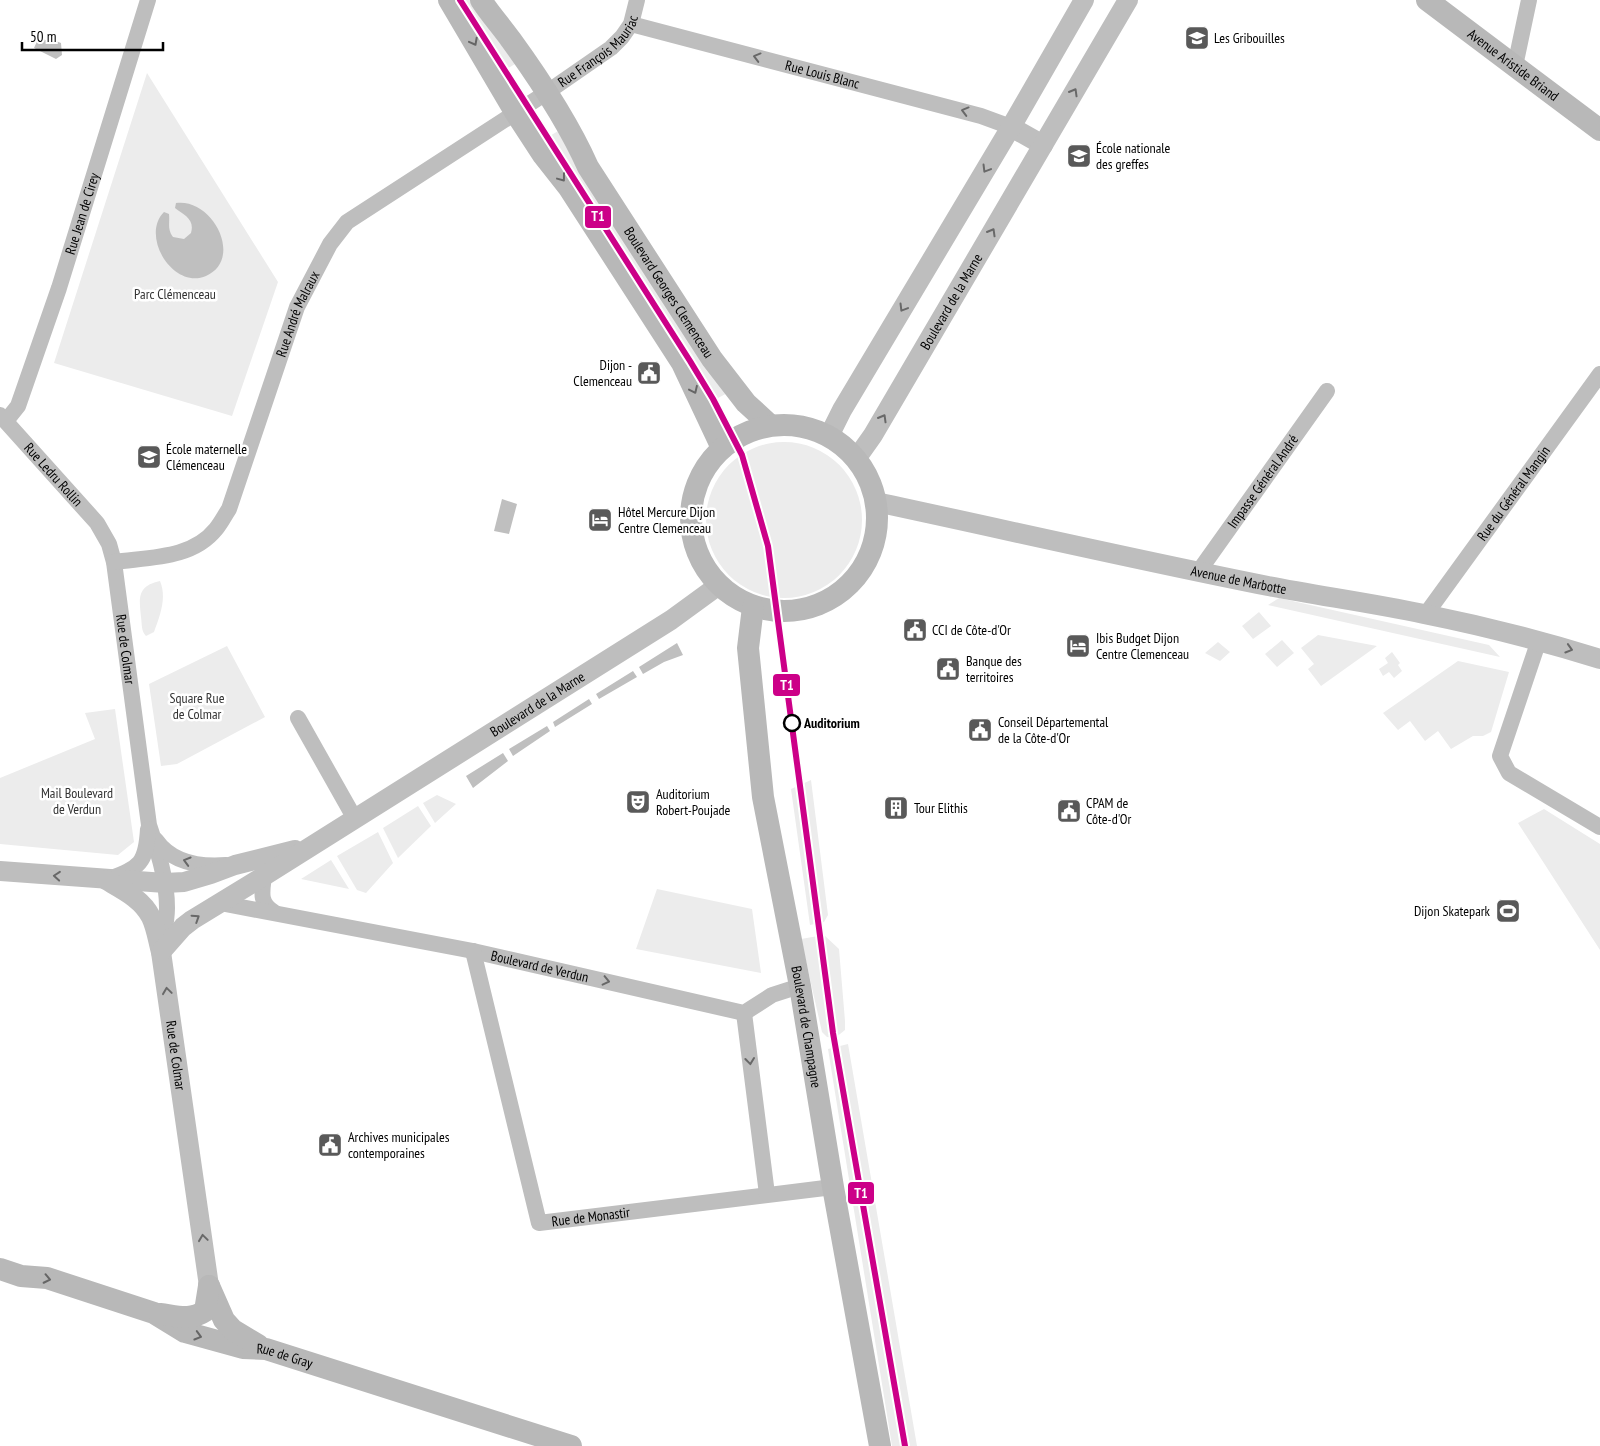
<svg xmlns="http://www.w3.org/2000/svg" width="1600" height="1446" font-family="'PT Sans Narrow',sans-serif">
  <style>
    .green { fill: #ececec }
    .water { fill: #bfbfbf }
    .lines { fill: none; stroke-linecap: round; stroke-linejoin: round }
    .minor { stroke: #bebebe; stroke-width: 16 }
    .tertiary { stroke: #bebebe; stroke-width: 20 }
    .secondary { stroke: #b8b8b8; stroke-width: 22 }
    .tram-1-casing { stroke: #fff; stroke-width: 10 }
    .tram-1 { stroke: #c08; stroke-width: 6 }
    .oneway { stroke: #656565 }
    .oneway2 { stroke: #686868 }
    .stop-dot { fill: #fff; stroke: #000; stroke-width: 2.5 }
    .labels { text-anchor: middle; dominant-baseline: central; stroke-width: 5; stroke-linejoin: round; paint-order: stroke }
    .poi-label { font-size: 14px; fill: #000; stroke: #fff; text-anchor: start }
    .street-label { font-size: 14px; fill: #000; stroke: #fff }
    .park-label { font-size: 14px; fill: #333; stroke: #fff }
    .stop-label { font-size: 14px; font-weight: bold; fill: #000; stroke: #fff; text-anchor: start }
    .line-badge { stroke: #fff; stroke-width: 2 }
    .badge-label { font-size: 14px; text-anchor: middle; font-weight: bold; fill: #fff }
  </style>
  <rect width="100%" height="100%" fill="#fff"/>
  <path class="green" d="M456,0h19l45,61 -23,14z
    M147,73l131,209 -46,134 -178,-53z
    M563,128l168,263 -24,13 -167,-262z
    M706 520a78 78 0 1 1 156 0a78 78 0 1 1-156 0Z
    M160,581c7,17 0,34 -6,51l-8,4c-5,-5 -4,-12 -5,-19 -2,-19 -4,-31 19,-36z
    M1279,598l210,47 11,12 -232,-52z
    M1259,612l12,14 -18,13 -11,-13z
    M1318,635l59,11 -56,40 -13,-17 6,-5 -13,-16z
    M1282,640l12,13 -17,14 -12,-13z
    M1218,642l12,10 -10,9 -15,-8z
    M227,646l38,71 -88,47 -16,2 -12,-82z
    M1392,652l8,11 -2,2 4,6 -8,7 -5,-6 -6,4 -4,-7 9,-6 -3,-5z
    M1458,661l51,11 -18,60 -8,4h-10l-22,13 -13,-18 -13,10 -15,-20 -12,9 -15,-17z
    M115,709l19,133 -16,13 -118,-11v-66l95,-39 -10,-26z
    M811,780l17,135 -4,7 -14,3 -19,-136z
    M437,795l19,9 -21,19 -12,-20z
    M418,806l13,20 -33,32 -15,-30z
    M1544,809l56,35v106l-82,-127z
    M378,832l15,31 -27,30 -9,-3 -20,-34z
    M331,860l18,29 -48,-10z
    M657,889l95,20 9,64 -125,-24z
    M824,935l15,14 6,72v9l-10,8 -8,-1 -5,-5 -21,-93z
    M848,1044l69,402h-25l-64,-397z"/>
  <path class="water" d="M39,37l15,7 2,-3 5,2 1,12 -6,4 -22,-11z
    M176,203c37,-5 68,56 30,73 -33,14 -66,-40 -42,-64l5,2c1,9 -2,15 4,23l11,2 7,-6c4,-14 -7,-18 -16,-25z
    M502,499l15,5 -8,30 -15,-3z
    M677,643l6,12 -19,7 -21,12 -4,-7z
    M633,671l4,6 -38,22 -3,-5z
    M589,699l3,5 -37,23 -2,-5z
    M547,726l3,5 -37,25 -4,-7z
    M503,753l5,8 -35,27 -7,-12z"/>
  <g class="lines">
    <g class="minor">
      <path id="s1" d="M631,24l350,92 30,11"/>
      <path d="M1515,66l14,-66"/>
      <path id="s2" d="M0,415l97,108 12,21 5,18 35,263c9,27 18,54 18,83 0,12 -3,26 -5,38"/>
      <path id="s3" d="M6,421l12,-15 41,-118 89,-288"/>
      <path id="s4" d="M114,562c36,-5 78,-3 102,-33 5,-6 9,-14 13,-20l68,-202 33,-63 17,-22 199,-129 65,-45 11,-11 9,-13 6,-24"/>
      <path id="s5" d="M1199,571l128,-180"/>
      <path id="s6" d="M1426,614l174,-240"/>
      <path d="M1539,640l-39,116 9,17 91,54"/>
      <path d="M298,718l57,101"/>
      <path d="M156,840c16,23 44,27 70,25"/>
      <path d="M264,876c-2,16 -5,27 10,36"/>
      <path d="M109,879c31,-12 37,-15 39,-50"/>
      <path id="s7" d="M220,903l253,48 271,62 28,-18 28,-9"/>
      <path id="s8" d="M473,951l66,272 294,-36"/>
      <path d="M744,1013l23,181"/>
    </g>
    <g class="tertiary">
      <path d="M1011,127l32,18"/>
      <path d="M829,436l13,-26 169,-283 73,-127"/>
      <path id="s9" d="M856,459l17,-24 255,-435"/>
      <path id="s10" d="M876,502c131,28 261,58 392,84 52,10 104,17 156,28 60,12 118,27 176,45"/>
      <path d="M0,871l165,12 19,-1 27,-8 24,-9 60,-15"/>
      <path id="s11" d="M106,880c17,10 36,19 45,37 5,10 7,24 10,35l48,334"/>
      <path id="s12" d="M161,952l22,-25 9,-7 72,-44 407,-256 48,-35"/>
    </g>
    <g class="secondary">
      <path d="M449,0l66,112 28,43 26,33 113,175 40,85"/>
      <path id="s13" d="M481,0c9,14 20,26 30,40 29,40 57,82 77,127l124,192 34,44 24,22"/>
      <path id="s14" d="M1427,0l173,130"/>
      <circle cx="784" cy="518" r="93"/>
      <path id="s15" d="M753,607l-5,41 15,149 37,189 33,201 47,259"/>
      <path id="s16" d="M0,1269l21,7 26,2 107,35 31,19 58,16 23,1 305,97"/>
      <path d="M209,1286l15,34 9,10 25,15"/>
      <path d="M160,1314c17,2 30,7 45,-3l4,-25"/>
    </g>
    <defs>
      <path id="tram-1" d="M460,0l230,361 23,38 29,56 26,91 65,487 72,413"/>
    </defs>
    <use href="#tram-1" class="tram-1-casing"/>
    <use href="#tram-1" class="tram-1"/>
  </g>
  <defs><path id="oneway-chevron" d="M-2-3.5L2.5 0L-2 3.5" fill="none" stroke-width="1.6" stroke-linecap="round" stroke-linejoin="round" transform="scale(1.25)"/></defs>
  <g class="oneway">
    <use href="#oneway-chevron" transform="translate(474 42) rotate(62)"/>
    <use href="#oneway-chevron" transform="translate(562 178) rotate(53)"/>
    <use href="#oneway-chevron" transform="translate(694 390) rotate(65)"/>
    <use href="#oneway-chevron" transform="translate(47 1279) rotate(12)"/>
    <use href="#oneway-chevron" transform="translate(198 1336) rotate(16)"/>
  </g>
  <g class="oneway2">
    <use href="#oneway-chevron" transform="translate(757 57) rotate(-165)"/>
    <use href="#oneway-chevron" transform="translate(1074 92) rotate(-60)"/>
    <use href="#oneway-chevron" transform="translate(965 111) rotate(-165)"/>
    <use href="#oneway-chevron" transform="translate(986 169) rotate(121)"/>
    <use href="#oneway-chevron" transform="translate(992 232) rotate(-60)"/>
    <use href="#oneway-chevron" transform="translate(903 308) rotate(121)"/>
    <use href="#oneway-chevron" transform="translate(883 418) rotate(-60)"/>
    <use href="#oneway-chevron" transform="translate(1569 649) rotate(17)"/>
    <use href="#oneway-chevron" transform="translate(187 861) rotate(-164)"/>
    <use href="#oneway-chevron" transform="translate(57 876) rotate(-175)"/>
    <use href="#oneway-chevron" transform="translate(196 918) rotate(-33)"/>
    <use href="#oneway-chevron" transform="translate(606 981) rotate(13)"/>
    <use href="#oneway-chevron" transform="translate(167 991) rotate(-98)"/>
    <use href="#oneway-chevron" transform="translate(750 1061) rotate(83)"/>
    <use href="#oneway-chevron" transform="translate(203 1238) rotate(-98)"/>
  </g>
  <defs>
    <symbol id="school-square" viewBox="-11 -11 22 22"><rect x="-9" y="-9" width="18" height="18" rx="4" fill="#595959" stroke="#fff"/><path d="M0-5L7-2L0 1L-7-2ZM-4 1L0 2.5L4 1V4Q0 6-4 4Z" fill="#fff"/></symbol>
    <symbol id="university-square" viewBox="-11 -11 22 22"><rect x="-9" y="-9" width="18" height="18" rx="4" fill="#595959" stroke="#fff"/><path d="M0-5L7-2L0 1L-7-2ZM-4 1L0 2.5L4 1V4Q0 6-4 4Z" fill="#fff"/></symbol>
    <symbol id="civic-square" viewBox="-11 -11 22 22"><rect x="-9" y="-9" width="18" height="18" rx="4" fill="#595959" stroke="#fff"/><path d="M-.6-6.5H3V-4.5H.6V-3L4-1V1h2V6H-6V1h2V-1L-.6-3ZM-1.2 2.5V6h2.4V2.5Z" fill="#fff"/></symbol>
    <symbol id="hotel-square" viewBox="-11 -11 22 22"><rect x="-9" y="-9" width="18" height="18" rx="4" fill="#595959" stroke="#fff"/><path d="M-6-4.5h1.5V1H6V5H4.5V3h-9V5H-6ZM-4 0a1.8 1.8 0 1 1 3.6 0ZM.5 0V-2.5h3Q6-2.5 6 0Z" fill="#fff"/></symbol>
    <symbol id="theatre-square" viewBox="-11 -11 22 22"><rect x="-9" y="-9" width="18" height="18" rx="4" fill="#595959" stroke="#fff"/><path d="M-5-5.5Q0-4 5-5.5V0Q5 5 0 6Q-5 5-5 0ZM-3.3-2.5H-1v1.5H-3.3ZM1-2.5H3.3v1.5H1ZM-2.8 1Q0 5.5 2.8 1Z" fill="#fff"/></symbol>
    <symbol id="building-square" viewBox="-11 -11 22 22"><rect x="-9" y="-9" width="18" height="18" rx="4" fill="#595959" stroke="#fff"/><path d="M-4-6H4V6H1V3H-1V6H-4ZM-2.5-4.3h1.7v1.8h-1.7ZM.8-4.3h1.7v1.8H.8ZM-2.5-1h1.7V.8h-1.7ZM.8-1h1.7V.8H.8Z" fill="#fff"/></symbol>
    <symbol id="stadium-square" viewBox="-11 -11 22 22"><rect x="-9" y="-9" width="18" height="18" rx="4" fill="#595959" stroke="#fff"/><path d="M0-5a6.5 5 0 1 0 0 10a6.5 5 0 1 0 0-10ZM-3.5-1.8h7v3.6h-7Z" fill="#fff"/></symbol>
  </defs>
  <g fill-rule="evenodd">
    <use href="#school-square" x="1183" y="24" width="28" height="28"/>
    <use href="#university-square" x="1065" y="142" width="28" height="28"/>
    <use href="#civic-square" x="635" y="359" width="28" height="28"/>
    <use href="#school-square" x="135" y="443" width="28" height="28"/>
    <use href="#hotel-square" x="586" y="506" width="28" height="28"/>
    <use href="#civic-square" x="901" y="616" width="28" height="28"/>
    <use href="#hotel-square" x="1064" y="632" width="28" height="28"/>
    <use href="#civic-square" x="934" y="655" width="28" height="28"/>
    <use href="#civic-square" x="966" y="716" width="28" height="28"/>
    <use href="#theatre-square" x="624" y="788" width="28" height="28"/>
    <use href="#building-square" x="882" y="794" width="28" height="28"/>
    <use href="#civic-square" x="1055" y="797" width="28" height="28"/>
    <use href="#stadium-square" x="1494" y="897" width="28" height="28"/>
    <use href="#civic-square" x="316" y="1131" width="28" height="28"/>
  </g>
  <circle class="stop-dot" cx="792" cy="723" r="8"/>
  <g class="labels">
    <g class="poi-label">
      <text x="1214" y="38">Les Gribouilles</text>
      <text x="1096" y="148">École nationale<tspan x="1096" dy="16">des greffes</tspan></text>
      <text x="632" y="365" text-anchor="end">Dijon -<tspan x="632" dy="16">Clemenceau</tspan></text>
      <text x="166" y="449">École maternelle<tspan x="166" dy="16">Clémenceau</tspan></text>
      <text x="618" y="512">Hôtel Mercure Dijon<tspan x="618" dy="16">Centre Clemenceau</tspan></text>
      <text x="932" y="630">CCI de Côte-d'Or</text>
      <text x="1096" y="638">Ibis Budget Dijon<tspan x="1096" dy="16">Centre Clemenceau</tspan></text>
      <text x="966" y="661">Banque des<tspan x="966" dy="16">territoires</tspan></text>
      <text x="998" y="722">Conseil Départemental<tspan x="998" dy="16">de la Côte-d'Or</tspan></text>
      <text x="656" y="794">Auditorium<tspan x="656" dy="16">Robert-Poujade</tspan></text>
      <text x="1086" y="803">CPAM de<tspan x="1086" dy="16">Côte-d'Or</tspan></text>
      <text x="914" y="808">Tour Elithis</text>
      <text x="1490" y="911" text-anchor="end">Dijon Skatepark</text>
      <text x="348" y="1137">Archives municipales<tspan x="348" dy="16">contemporaines</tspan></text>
    </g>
    <g class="street-label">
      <text stroke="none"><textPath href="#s4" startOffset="751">Rue François Mauriac</textPath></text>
      <text stroke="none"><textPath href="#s14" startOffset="108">Avenue Aristide Briand</textPath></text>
      <text stroke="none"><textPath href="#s1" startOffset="198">Rue Louis Blanc</textPath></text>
      <text stroke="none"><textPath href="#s3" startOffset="222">Rue Jean de Cirey</textPath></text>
      <text stroke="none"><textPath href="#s13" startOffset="348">Boulevard Georges Clemenceau</textPath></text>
      <text stroke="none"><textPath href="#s9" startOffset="184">Boulevard de la Marne</textPath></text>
      <text stroke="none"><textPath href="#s4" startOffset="341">Rue André Malraux</textPath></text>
      <text stroke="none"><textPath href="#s2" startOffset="80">Rue Ledru Rollin</textPath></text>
      <text stroke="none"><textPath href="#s5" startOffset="110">Impasse Général André</textPath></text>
      <text stroke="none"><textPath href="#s6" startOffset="149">Rue du Général Mangin</textPath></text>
      <text stroke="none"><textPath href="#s10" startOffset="371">Avenue de Marbotte</textPath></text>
      <text stroke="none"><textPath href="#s2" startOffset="276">Rue de Colmar</textPath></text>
      <text stroke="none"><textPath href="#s12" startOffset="452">Boulevard de la Marne</textPath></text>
      <text stroke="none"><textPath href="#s7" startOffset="326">Boulevard de Verdun</textPath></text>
      <text stroke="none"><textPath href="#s15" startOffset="425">Boulevard de Champagne</textPath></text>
      <text stroke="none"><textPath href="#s11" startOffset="200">Rue de Colmar</textPath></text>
      <text stroke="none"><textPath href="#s8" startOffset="332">Rue de Monastir</textPath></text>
      <text stroke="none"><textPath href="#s16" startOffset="300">Rue de Gray</textPath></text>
    </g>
    <g class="park-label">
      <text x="175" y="294">Parc Clémenceau</text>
      <text x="197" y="698">Square Rue<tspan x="197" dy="16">de Colmar</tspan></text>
      <text x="77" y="793">Mail Boulevard<tspan x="77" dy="16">de Verdun</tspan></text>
    </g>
    <g class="stop-label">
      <text x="804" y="723">Auditorium</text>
    </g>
  </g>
  <g class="line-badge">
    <rect x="584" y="205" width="28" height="24" rx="5" fill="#c08"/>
    <rect x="772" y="673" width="29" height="24" rx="5" fill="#c08"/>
    <rect x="847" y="1181" width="28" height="24" rx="5" fill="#c08"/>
  </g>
  <g class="badge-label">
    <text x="598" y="221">T1</text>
    <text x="787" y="690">T1</text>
    <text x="861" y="1198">T1</text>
  </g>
  <path d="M22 42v8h141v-8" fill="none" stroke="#000000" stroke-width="2.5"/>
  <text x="30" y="42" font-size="15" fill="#000000" stroke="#ffffff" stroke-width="4" paint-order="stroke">50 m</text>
</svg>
